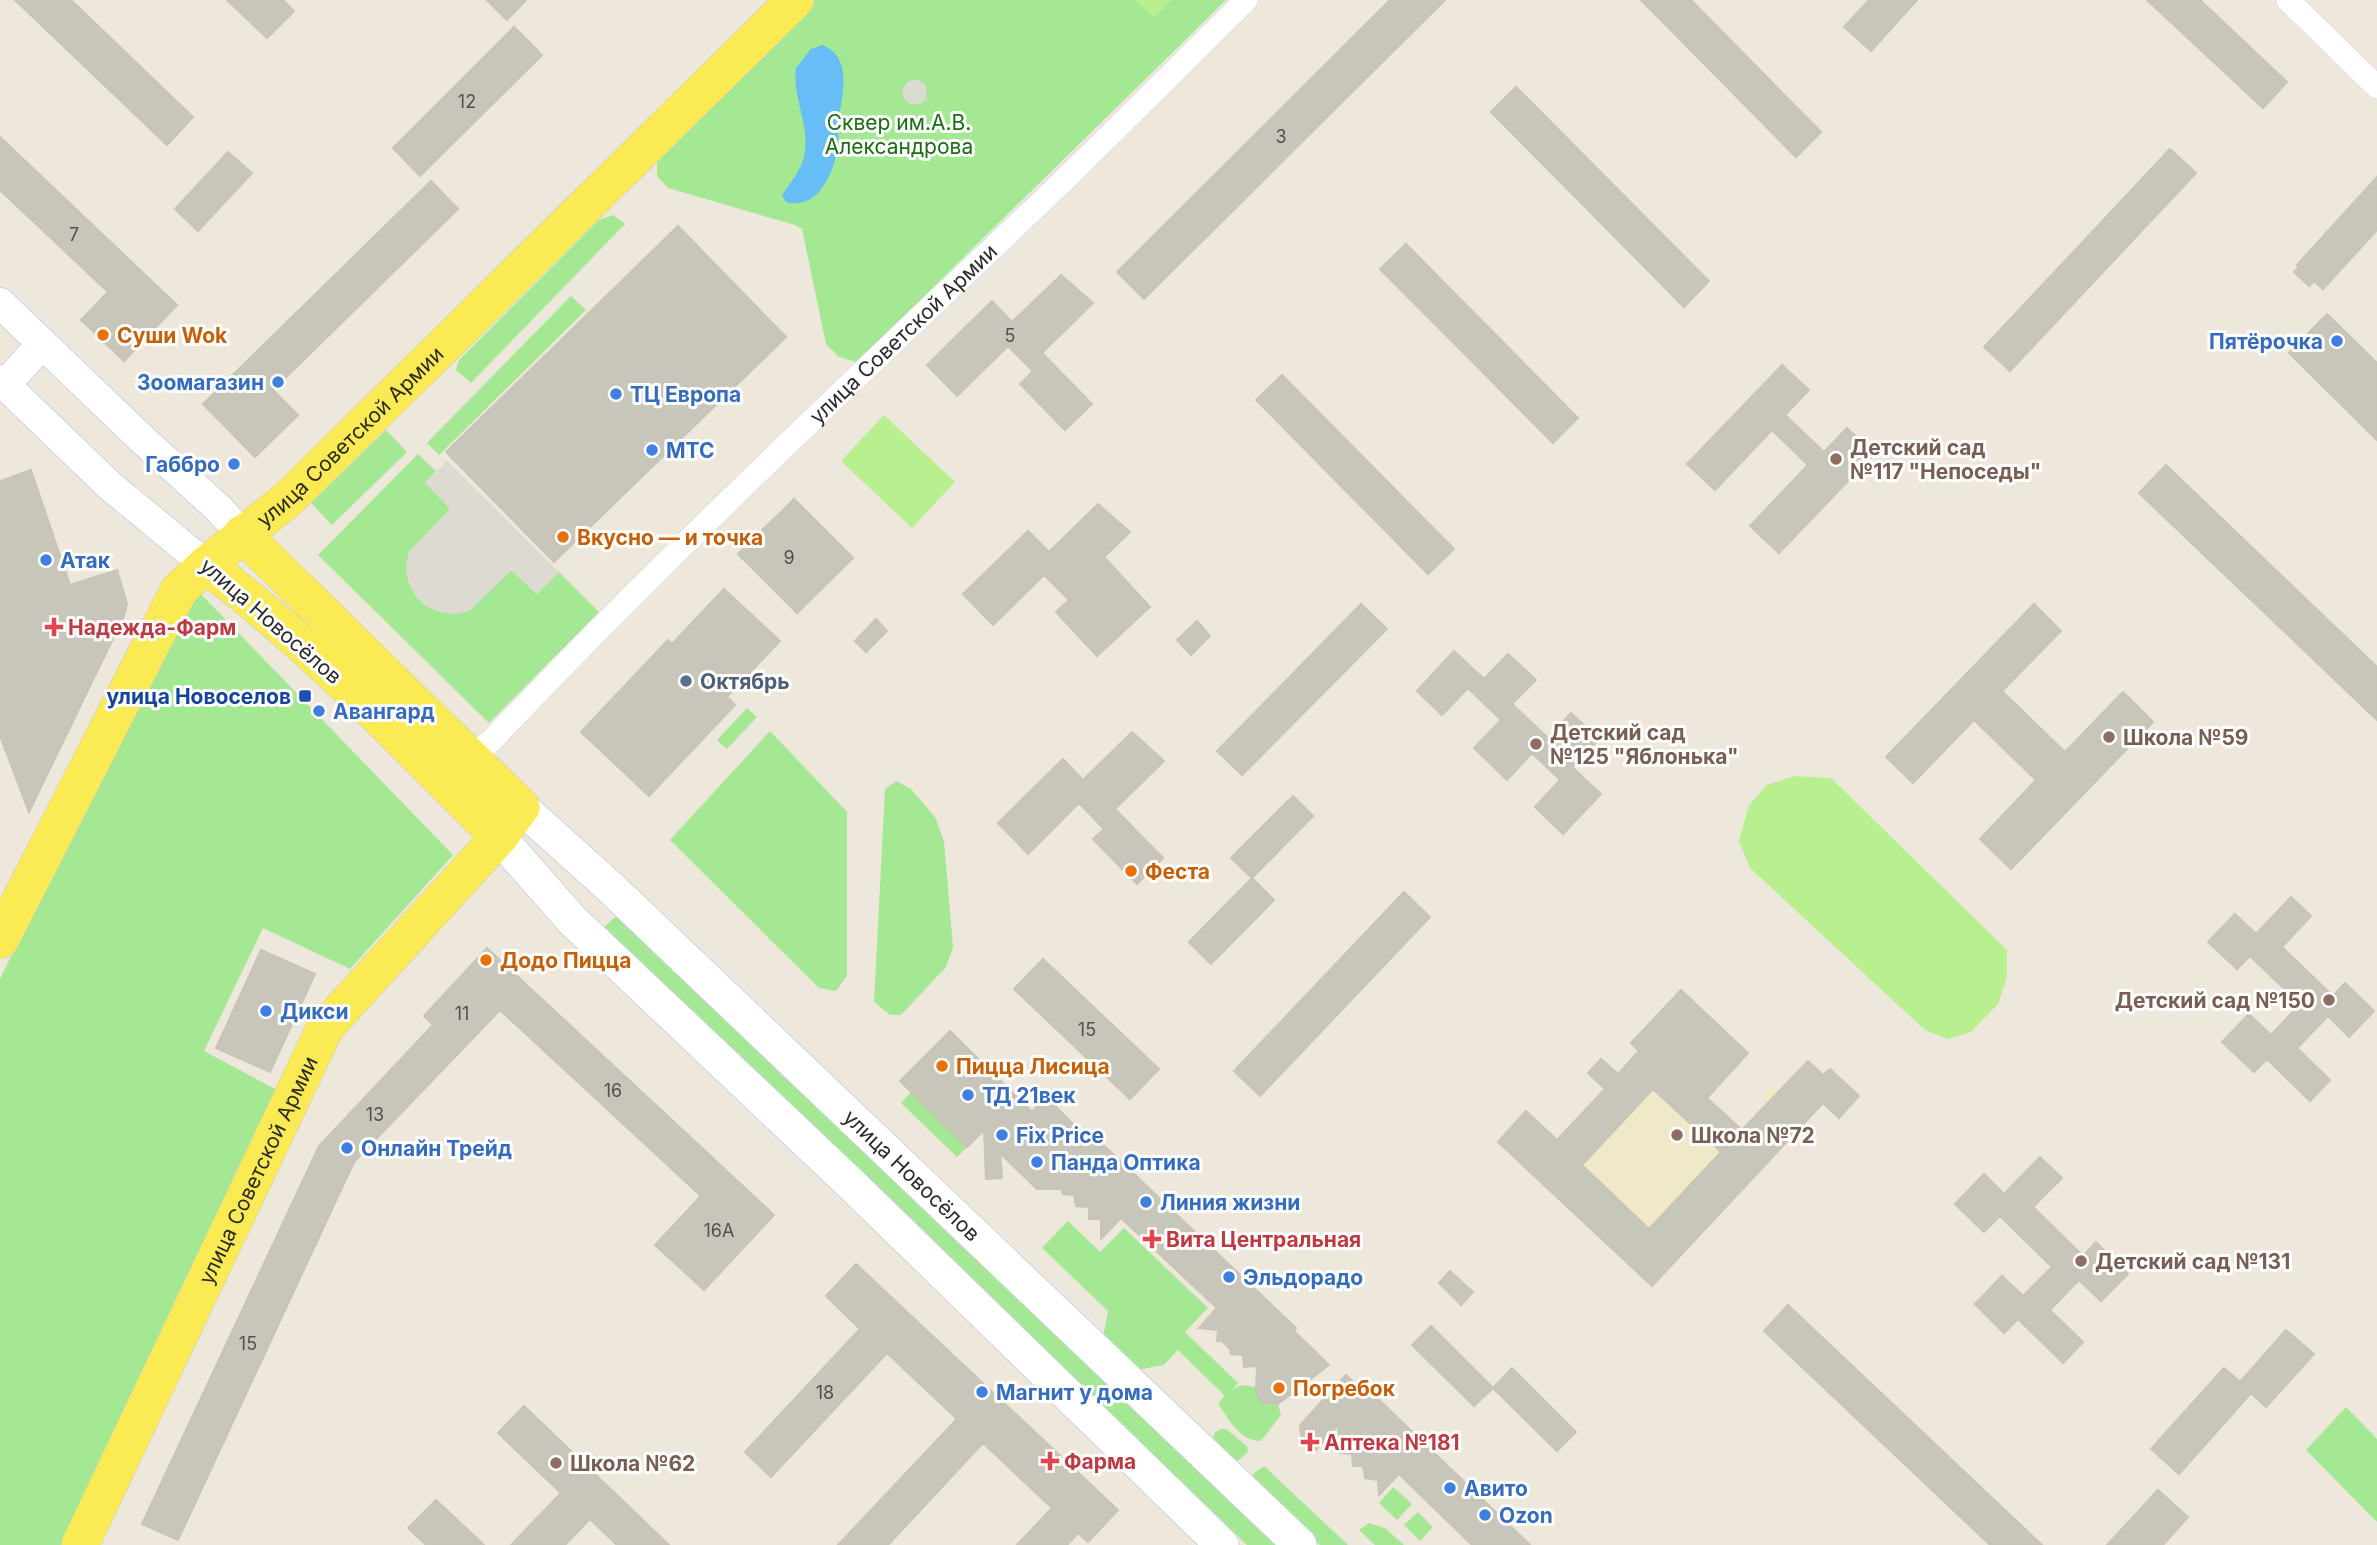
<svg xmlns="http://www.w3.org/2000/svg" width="2377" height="1545" font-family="Inter,sans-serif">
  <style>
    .education { fill: #f0e9c9 }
    .green { fill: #a5e894 }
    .pitch { fill: #b9f08f }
    .plaza { fill: #dddad2 }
    .water { fill: #67bdf6 }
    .building { fill: #c8c6ba; stroke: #c9c4b5; stroke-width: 2; fill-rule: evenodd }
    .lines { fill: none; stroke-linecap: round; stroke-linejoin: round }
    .minor-casing { stroke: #d0d1e4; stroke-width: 24 }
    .tertiary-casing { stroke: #d0d1e4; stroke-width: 32 }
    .secondary-casing { stroke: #d0d1e4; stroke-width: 35 }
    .primary-casing { stroke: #ccc; stroke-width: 38 }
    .minor { stroke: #fff; stroke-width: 23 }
    .tertiary { stroke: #fff; stroke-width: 30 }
    .secondary { stroke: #fff; stroke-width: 33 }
    .primary { stroke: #faea53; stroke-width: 37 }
    .food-dot { fill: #e8710a; stroke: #fff; stroke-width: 2.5 }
    .shop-dot { fill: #3f7fe0; stroke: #fff; stroke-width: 2.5 }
    .education-dot { fill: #8d6e63; stroke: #fff; stroke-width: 2.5 }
    .health-dot { fill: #e0444e; stroke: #fff; stroke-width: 2.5 }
    .service-dot { fill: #5c6f8a; stroke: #fff; stroke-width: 2.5 }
    .transit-dot { fill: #1a4fb4; stroke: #fff; stroke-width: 2.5 }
    .labels { text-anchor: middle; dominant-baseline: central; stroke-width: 6; stroke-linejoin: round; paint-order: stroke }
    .number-label { font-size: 18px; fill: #52514e }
    .park-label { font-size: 21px; fill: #1b6c15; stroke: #fff }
    .street-label { font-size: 21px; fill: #2a2a2a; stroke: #fff }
    .food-label { font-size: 21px; font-weight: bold; fill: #c56008; stroke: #fff; text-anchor: start }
    .shop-label { font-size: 21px; font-weight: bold; fill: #366cbe; stroke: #fff; text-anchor: start }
    .education-label { font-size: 21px; font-weight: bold; fill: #785e54; stroke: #fff; text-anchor: start }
    .health-label { font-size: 21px; font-weight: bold; fill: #be3a42; stroke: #fff; text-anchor: start }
    .service-label { font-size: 21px; font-weight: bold; fill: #4e5e75; stroke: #fff; text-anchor: start }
    .transit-label { font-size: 21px; font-weight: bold; fill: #164399; stroke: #fff; text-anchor: end }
  </style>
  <rect width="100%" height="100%" fill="#ede8db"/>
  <path class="education" d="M1681,990l67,63 -41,45 34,32 27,-28 -5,-6 9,-11 7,7 29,-31 15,14 7,-6 29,27 -20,22 -16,-15 -171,183 -154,-144 28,-31 31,28 47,-50 -16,-16 13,-14 17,15 21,-23 -8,-8z"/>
  <path class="green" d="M815,0h411l-369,362 -18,-5 -13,-13 -24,-115 -7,-4 -127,-37 -11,-12v-14z
    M613,215l12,9 -154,159 -15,-13 3,-10 140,-140z
    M571,296l15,14 -147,145 -12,-12z
    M386,430l21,22 -75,73 -21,-22z
    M418,454l18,17 -11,12 26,25 -42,44 -3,15 9,28 11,11 28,8 15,-3 42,-41 26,24 22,-22 40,40 -110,111 -171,-168z
    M197,590l256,265 -103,114 -87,-41 -59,123 73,39 -214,455h-63v-566l186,-381z
    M747,708l10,9 -30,32 -10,-9z
    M770,731l77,81v164l-11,15 -17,-3 -149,-148z
    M896,781l15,8 24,28 9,24 9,106 -7,20 -45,48h-11l-16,-13 11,-213z
    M620,913l664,632h-37l-643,-618z
    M911,1092l56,55 -10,10 -56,-54z
    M1068,1221l32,31 24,-24 84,80 -23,24 53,51 -5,6 8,-4 15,2 4,13 8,5 10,-1 3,11 -20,26c-20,1 -33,-22 -43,-38l7,-7 -47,-46 -14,15 -33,6 -29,-28 6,-32 -66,-63z
    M2346,1407l31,32v83l-71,-72z
    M1221,1429h5l21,17 1,6 -9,8h-6l-21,-18 3,-10z
    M1264,1466l84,79h-28l-68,-66 2,-6z
    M1393,1487l19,17 -15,16 -18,-17z
    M1418,1512l15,15 -13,14 -16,-16z
    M1369,1523l16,5 19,17h-29l-16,-15z"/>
  <path class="pitch" d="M1135,0h36l-17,18z
    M884,415l71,67 -43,46 -71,-67z
    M1794,776l37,2 176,172v27l-9,27 -27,28 -23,7 -23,-9 -175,-162 -11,-27 10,-36 18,-20z"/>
  <path class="plaza" d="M917,79l9,6v13l3,-1 -9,7h-10l-7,-7 -1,-6 5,-9z
    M447,461l112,111 -22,22 -26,-24 -42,41 -15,3 -15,-2 -13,-6 -11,-11 -7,-13 -2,-15 3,-15 41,-43 -25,-26z"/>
  <path class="water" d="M822,45c33,12 19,55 16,81 -1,5 1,11 0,16 -2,28 -19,69 -52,60l-4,-7c8,-11 19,-25 22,-38 7,-31 -12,-59 -8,-89l15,-19z"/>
  <path class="building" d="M15,0h56l122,117 -26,28z
    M227,0h56l11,11 -27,27z
    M487,0h39l-19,20z
    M1390,0h55l-301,299 -27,-27z
    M1641,0h50l130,132 -25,25z
    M1869,0h48l-46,51 -27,-24z
    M2147,0h53l87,82 -24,26z
    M514,27l28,28 -122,121 -27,-28z
    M1516,87l193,194 -25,26 -193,-195z
    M0,137l177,168 -53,56 -43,-41 27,-28 -108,-102z
    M2170,149l26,24 -186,198 -26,-24z
    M228,152l24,21 -54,58 -23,-22z
    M2377,177v53l-54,59 -9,-8 -5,5 -15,-14 5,-5 -2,-2z
    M431,181l27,28 -185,181 25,25 -43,42 -52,-53z
    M678,226l108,111 -232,225 -108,-110z
    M1406,244l172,174 -25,25 -173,-174z
    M1061,275l32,28 -51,50 50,51 -27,26 -45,-46 13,-13 -25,-25 -51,50 -30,-31 65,-64 20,21z
    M2327,314l50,49v77l-88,-87z
    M1782,365l27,25 -24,25 39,37 23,-24 27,26 -95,99 -29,-27 58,-61 -36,-35 -57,60 -28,-26z
    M1282,375l172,174 -26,25 -172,-174z
    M2166,465l211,202v53l-238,-227z
    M31,470l39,115 47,-15 10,34 -3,12 -95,196 -29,-76v-255z
    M794,499l59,59 -56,55 -59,-59z
    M1098,504l32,28 -26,25 46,50 -53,49 -41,-44 13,-12 -25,-25 -51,50 -30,-31 65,-63 21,21z
    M724,589l56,52 -53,56 8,8 -86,91 -68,-64 87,-92 4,4z
    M1361,604l26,25 -145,146 -25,-24z
    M2034,604l27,27 -59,60 63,61 58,-60 30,30 -142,147 -31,-30 56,-59 -62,-60 -61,63 -27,-26z
    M876,619l11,12 -21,21 -11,-11z
    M1197,621l13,15 -19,19 -14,-15z
    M1454,651l30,28 24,-25 28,26 -24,24 36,34 23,-25 28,26 -27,28 29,27 -38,40 -28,-27 25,-27 -28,-27 -25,27 -33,-32 27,-28 -33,-32 -26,27 -25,-24z
    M1132,732l32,29 -49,48 48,49 -26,26 -44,-45 11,-10 -25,-26 -51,51 -30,-31 65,-64 20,21z
    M1293,796l20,20 -61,62 -21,-20z
    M1252,878l22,22 -63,64 -22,-22z
    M1404,892l26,25 -170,179 -26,-25z
    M2291,897l20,19 -29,31 51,49 12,-13 29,28 -25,26 -21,-21 -31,32 33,32 -20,21 -43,-42 -13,13 -32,-30 27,-28 22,21 29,-31 -50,-48 -13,13 -29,-27 27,-28 21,20z
    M487,948l287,267 -70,75 -49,-45 46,-49 -201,-186 -146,152 -176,378 -36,-16 177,-378 114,-121 -9,-9z
    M261,950l54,24 -45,98 -54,-24z
    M1043,959l116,110 -29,30 -116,-110z
    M1681,990l67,63 -41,45 35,32 66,-69 15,14 7,-6 29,27 -20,22 -16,-15 -171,183 -154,-144 28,-31 31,29 48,-51 -17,-16 13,-14 17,15 21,-23 -8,-8zM1653,1089l68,63 -72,77 -67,-64z
    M950,1031l82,81 14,-15 44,44 4,-5 202,192 -2,3 35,34 -51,39 -14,-1 -4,-3 -4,-9 1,-25 -13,1 -1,-12 -12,-1 -1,-5 -8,-8h-5l1,-11 -19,-2 18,-20 -96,-90 -20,21v-20h-12v-12l-13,-1 -2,-11 -11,-1 -2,-5h-24l-37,-36 2,25 -16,1 -2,-49 -17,17 -67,-66z
    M2040,1157l22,21 -29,29 50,49 13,-14 32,32 -27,27 -22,-21 -29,30 33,32 -20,21 -45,-44 -14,14 -29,-29 27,-28 21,20 29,-29 -52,-51 -16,16 -29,-28 29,-30 20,20z
    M856,1264l262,246 -30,32 -10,-9 -11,12h-50l35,-37 -69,-65 -95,102h-50l119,-126 -70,-66 -116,124 -26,-25 115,-123 -34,-33z
    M1450,1271l23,21 -12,13 -22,-22z
    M1788,1305l254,240h-52l-226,-214z
    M1431,1326l62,62 -19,18 -62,-61z
    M2286,1330l28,24 -48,53 -15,-14 -72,81 -28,-25 73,-81 16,14z
    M1512,1368l64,64 -19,19 -64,-63z
    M1346,1375l26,26 4,-4 154,148h-58l-73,-71 -20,21 -1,-15 -13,-2 -2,-12h-10l-1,-12 -12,-1 -2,-28 -22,25 -15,-15 -1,-10z
    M524,1406l145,139h-52l-27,-26 -25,26h-54l50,-52 -63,-60z
    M2158,1490l30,27 -25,28h-56z
    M436,1500l48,45h-58l-18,-17z"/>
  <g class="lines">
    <defs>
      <g id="minor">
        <path d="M2288,0l89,87"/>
        <path id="s1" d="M470,757l21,-16c176,-186 362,-360 547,-536 70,-67 139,-137 208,-205"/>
      </g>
      <path id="tertiary" d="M0,303l143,137 74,67 25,27
        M0,380l109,105 97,80
        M5,385l37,-41"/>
      <g id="secondary">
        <path id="s2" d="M521,807l90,81 689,657"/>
        <path d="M499,837l73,83 280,265 370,360"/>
      </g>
      <g id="primary">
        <path d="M206,565c106,80 199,178 293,272"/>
        <path id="s3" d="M0,940l179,-350 27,-25 82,-66 507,-499"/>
        <path id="s4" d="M80,1545l245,-517 174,-191 22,-30 -279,-273"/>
      </g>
    </defs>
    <use href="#minor" class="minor-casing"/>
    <use href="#tertiary" class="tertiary-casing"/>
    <use href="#secondary" class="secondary-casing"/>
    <use href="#primary" class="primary-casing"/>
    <use href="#minor" class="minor"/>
    <use href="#tertiary" class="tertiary"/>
    <use href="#secondary" class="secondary"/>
    <use href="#primary" class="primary"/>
  </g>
  <g class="food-dot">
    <circle cx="103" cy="335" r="7"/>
    <circle cx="563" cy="537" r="7"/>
    <circle cx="1131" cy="871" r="7"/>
    <circle cx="486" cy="960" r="7"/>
    <circle cx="942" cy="1066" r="7"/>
    <circle cx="1279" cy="1388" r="7"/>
  </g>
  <g class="shop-dot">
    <circle cx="2337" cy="341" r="7"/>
    <circle cx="278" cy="382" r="7"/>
    <circle cx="616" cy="394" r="7"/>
    <circle cx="652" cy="450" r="7"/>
    <circle cx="234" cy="464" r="7"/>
    <circle cx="46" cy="560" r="7"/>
    <circle cx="319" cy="711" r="7"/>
    <circle cx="266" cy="1011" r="7"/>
    <circle cx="968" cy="1095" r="7"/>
    <circle cx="1002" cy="1135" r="7"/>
    <circle cx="347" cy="1148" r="7"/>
    <circle cx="1037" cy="1162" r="7"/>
    <circle cx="1146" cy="1202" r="7"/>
    <circle cx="1229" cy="1277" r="7"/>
    <circle cx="982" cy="1392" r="7"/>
    <circle cx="1450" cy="1488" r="7"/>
    <circle cx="1485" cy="1515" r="7"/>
  </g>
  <g class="education-dot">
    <circle cx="1836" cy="459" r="7"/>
    <circle cx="2109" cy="737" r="7"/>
    <circle cx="1536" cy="744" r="7"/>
    <circle cx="2329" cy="1000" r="7"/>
    <circle cx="1677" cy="1135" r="7"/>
    <circle cx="2081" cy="1261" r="7"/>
    <circle cx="556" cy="1463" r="7"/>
  </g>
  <g class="health-dot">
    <path d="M50.5 616.5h7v7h7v7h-7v7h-7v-7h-7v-7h7z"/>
    <path d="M1148.5 1228.5h7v7h7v7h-7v7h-7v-7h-7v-7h7z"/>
    <path d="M1306.5 1431.5h7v7h7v7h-7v7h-7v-7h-7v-7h7z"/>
    <path d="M1046.5 1450.5h7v7h7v7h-7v7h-7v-7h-7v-7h7z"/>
  </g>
  <circle class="service-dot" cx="686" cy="681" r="7"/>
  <rect class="transit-dot" x="298" y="689" width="14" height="14" rx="3.5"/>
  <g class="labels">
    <g class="number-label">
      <text x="467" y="101">12</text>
      <text x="1281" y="136">3</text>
      <text x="74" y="234">7</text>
      <text x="1010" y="335">5</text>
      <text x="789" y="557">9</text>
      <text x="462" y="1013">11</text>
      <text x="1087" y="1029">15</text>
      <text x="613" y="1090">16</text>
      <text x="375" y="1114">13</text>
      <text x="719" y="1230">16А</text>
      <text x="248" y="1343">15</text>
      <text x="825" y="1392">18</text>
    </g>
    <g class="park-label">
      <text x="899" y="122">Сквер им.А.В.<tspan x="899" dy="24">Александрова</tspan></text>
    </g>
    <g class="street-label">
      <text stroke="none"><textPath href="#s1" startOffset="606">улица Советской Армии</textPath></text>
      <text stroke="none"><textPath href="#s3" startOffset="623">улица Советской Армии</textPath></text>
      <text transform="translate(271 621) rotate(41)">улица Новосёлов</text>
      <text stroke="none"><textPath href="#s4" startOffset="415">улица Советской Армии</textPath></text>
      <text stroke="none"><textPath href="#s2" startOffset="537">улица Новосёлов</textPath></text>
    </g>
    <g class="food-label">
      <text x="117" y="335">Суши Wok</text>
      <text x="577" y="537">Вкусно — и точка</text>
      <text x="1145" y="871">Феста</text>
      <text x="500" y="960">Додо Пицца</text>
      <text x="956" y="1066">Пицца Лисица</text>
      <text x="1293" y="1388">Погребок</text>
    </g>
    <g class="shop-label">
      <text x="2323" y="341" text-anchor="end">Пятёрочка</text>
      <text x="264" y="382" text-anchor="end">Зоомагазин</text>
      <text x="630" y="394">ТЦ Европа</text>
      <text x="666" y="450">МТС</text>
      <text x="220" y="464" text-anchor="end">Габбро</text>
      <text x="60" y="560">Атак</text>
      <text x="333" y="711">Авангард</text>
      <text x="280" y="1011">Дикси</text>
      <text x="982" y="1095">ТД 21век</text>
      <text x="1016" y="1135">Fix Price</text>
      <text x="361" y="1148">Онлайн Трейд</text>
      <text x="1051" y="1162">Панда Оптика</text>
      <text x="1160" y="1202">Линия жизни</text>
      <text x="1243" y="1277">Эльдорадо</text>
      <text x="996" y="1392">Магнит у дома</text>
      <text x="1464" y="1488">Авито</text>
      <text x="1499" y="1515">Ozon</text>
    </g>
    <g class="education-label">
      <text x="1850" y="447">Детский сад<tspan x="1850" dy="24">№117 "Непоседы"</tspan></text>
      <text x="1550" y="732">Детский сад<tspan x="1550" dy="24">№125 "Яблонька"</tspan></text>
      <text x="2123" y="737">Школа №59</text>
      <text x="2315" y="1000" text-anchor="end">Детский сад №150</text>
      <text x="1691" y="1135">Школа №72</text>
      <text x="2095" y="1261">Детский сад №131</text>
      <text x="570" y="1463">Школа №62</text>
    </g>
    <g class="health-label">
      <text x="68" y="627">Надежда-Фарм</text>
      <text x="1166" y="1239">Вита Центральная</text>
      <text x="1324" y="1442">Аптека №181</text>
      <text x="1064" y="1461">Фарма</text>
    </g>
    <g class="service-label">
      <text x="700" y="681">Октябрь</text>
    </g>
    <g class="transit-label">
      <text x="291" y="696">улица Новоселов</text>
    </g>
  </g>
</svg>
